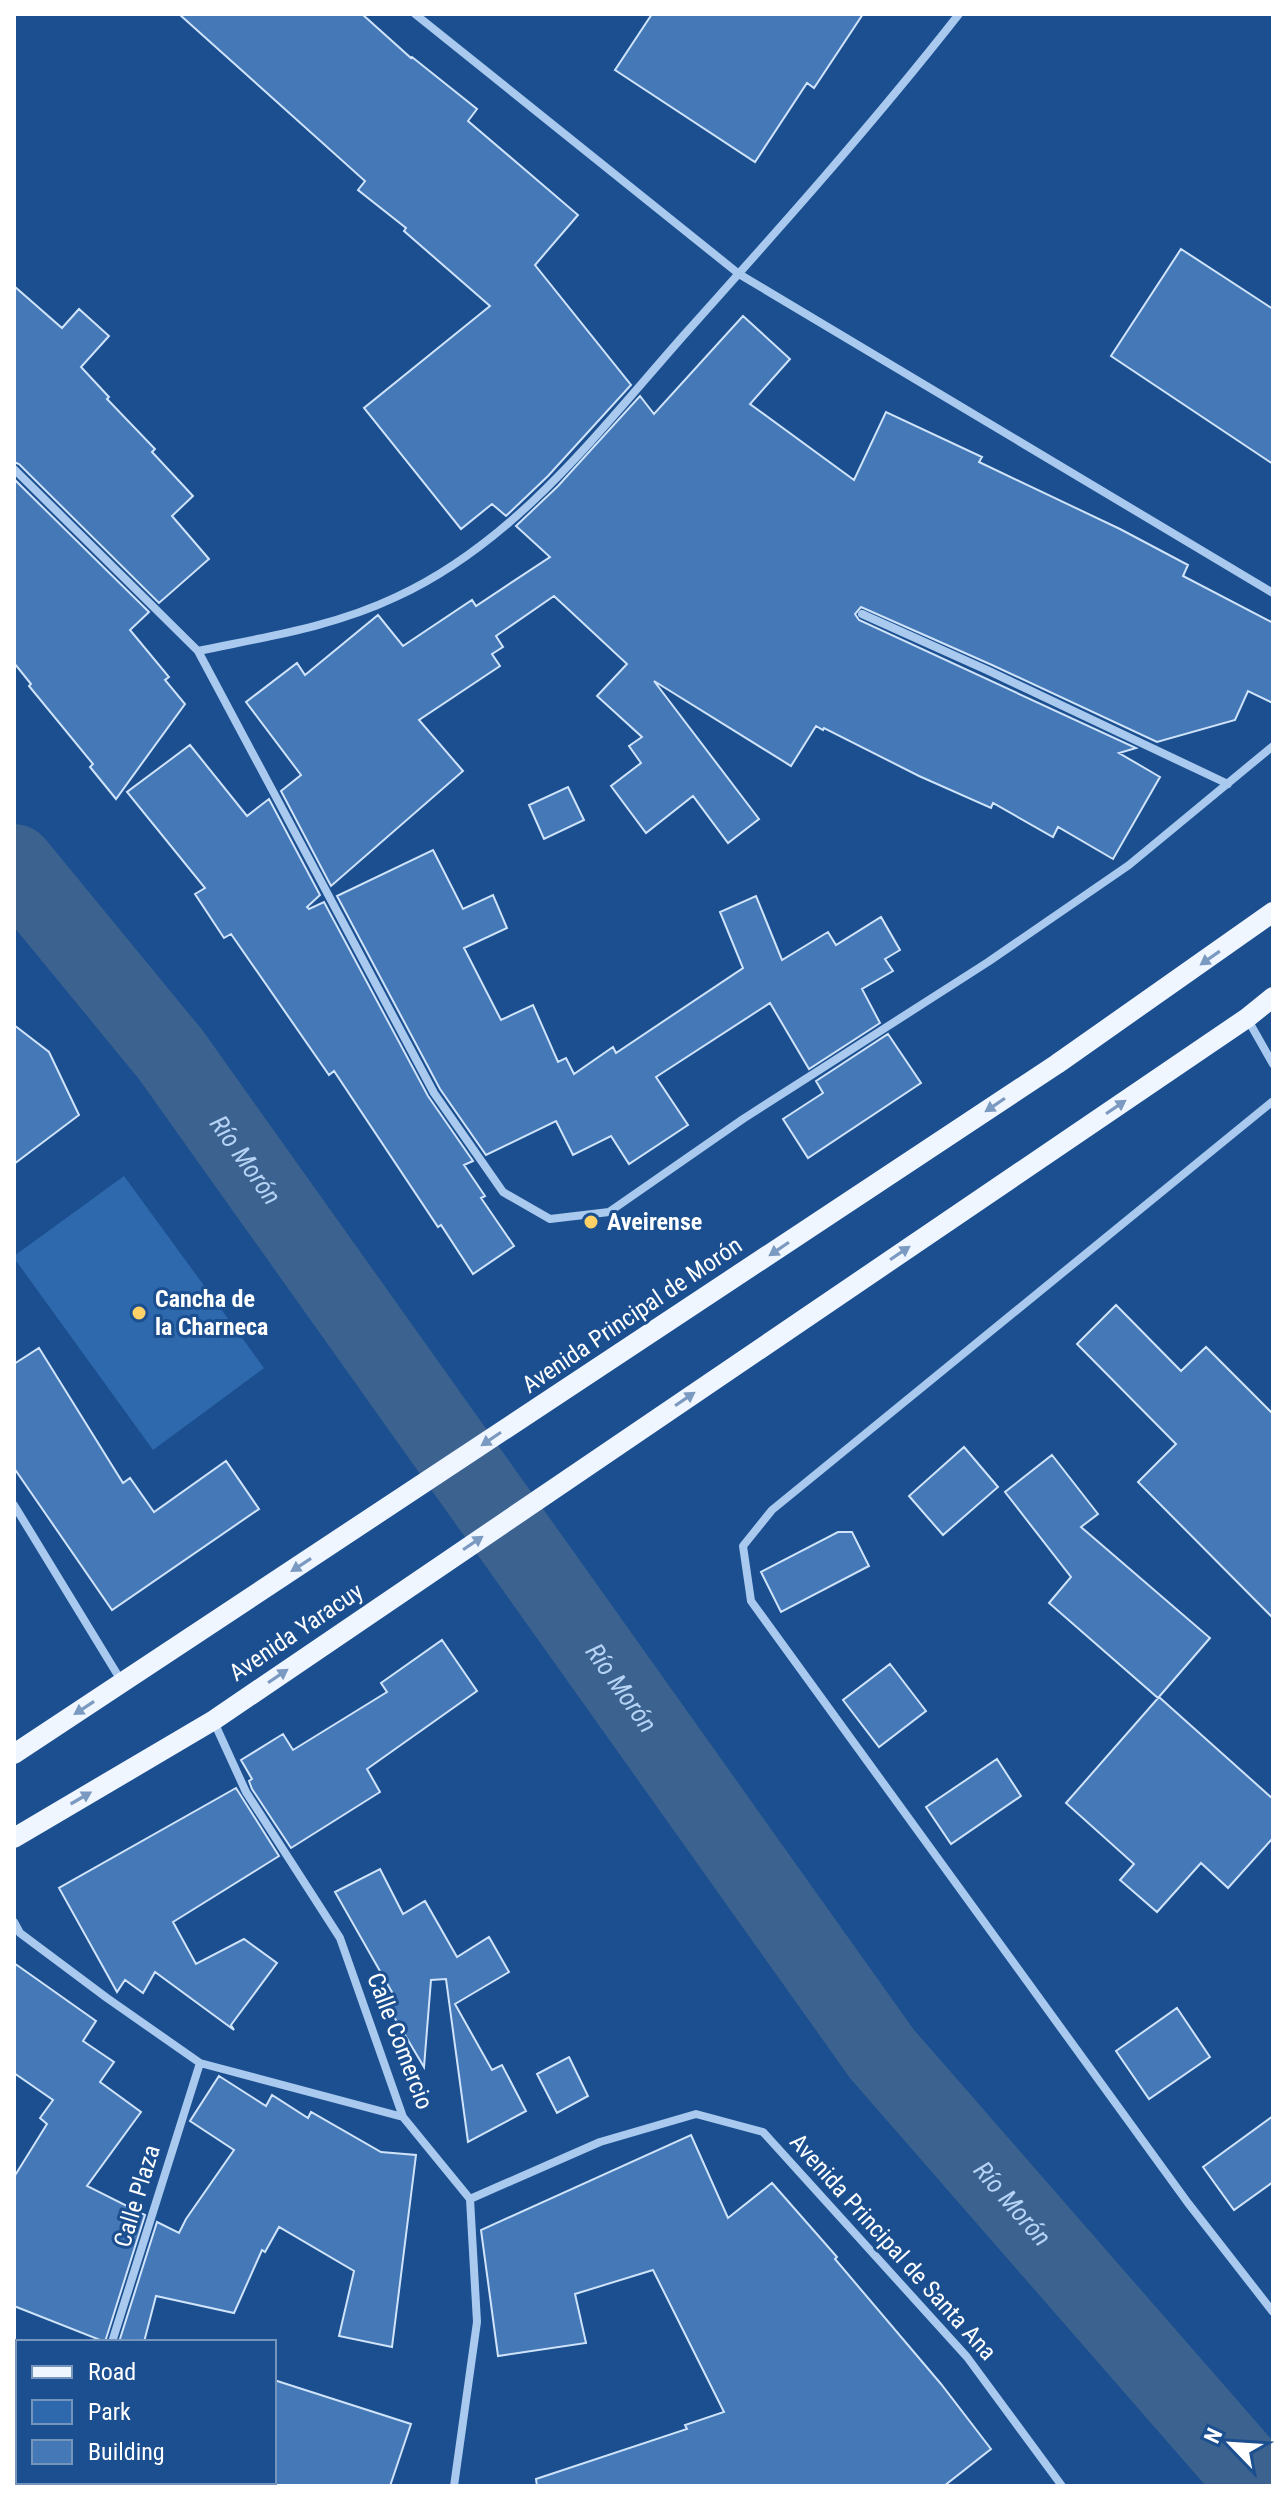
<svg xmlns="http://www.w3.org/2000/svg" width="1287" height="2500" font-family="'Roboto Condensed',sans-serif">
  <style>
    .green { fill: #2e69ad }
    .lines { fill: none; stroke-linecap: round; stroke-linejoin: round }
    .river { stroke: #3c6290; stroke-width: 80 }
    .building { fill: #4478b7; stroke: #cfe3fa; stroke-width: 2 }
    .street { stroke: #a9c9ee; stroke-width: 8 }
    .primary { stroke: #f0f6ff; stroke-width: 20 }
    .oneway { fill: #7b9ac1 }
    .poi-dot { fill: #ffd166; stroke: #1b4f8f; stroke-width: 3 }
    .labels { text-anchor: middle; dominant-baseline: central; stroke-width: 6; stroke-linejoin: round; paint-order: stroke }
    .poi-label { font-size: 24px; font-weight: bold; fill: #fff; stroke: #1b4f8f; text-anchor: start }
    .street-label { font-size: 24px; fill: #fff; stroke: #1b4f8f }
    .water-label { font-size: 26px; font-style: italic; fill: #b5d3f5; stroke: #1b4f8f }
  </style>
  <rect width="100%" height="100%" fill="#1b4f8f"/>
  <path class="green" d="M124,1176l140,192 -111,82 -139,-192v-2z"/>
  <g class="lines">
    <path class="river" id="s1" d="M14,864l157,191 711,999 377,432"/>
  </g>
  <path class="building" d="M179,14h183l49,44 1,-1 65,52 -9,12 110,94 -43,50 96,120 -83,91 -42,40 -14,-12 -31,25 -97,-121 126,-102 -86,-75 2,-3 -48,-38 7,-9z
    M652,14h211l-49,74 -7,-5 -52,79 -140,-92z
    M1181,249l92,60v155l-162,-108z
    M14,286l48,42 17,-19 30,27 -28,31 28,30 -2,2 48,50 -3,3 41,44 -21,20 37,43 -50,44 -140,-139 -5,-2z
    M743,316l47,43 -40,45 104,76 32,-68 96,45 -3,5 141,67 68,36 -5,11 90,47v80l-25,-12 -13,29 -78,22 -165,-77 -131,-58 -6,7 4,6 277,128 -17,5 41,24 -47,82 -55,-32 -5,10 -60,-34 -2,5 -72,-32 -95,-48 -1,2 -7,-4 -25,40 -137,-85 105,138 -31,24 -35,-47 -47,37 -35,-47 30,-23 -12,-17 13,-9 -45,-41 30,-32 -73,-68 -58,40 7,11 -11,7 8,12 -81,54 44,51 -132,115 -50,-95 20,-16 -55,-73 51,-39 8,12 73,-60 25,31 69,-46 4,6 74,-49 -34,-31 42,-40 82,-90 14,18z
    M14,479l135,133 -19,18 39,47 -4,3 20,24 -69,95 -26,-32 3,-3 -64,-78 2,-2 -17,-21z
    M190,745l57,71 22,-17 51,96 -13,12 2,2 15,-7 104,194 45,65 -9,4 21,31 -4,2 33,48 -41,28 -32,-49 -3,2 -104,-156 -5,4 -98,-141 -7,4 -29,-44 10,-6 -78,-96z
    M568,787l16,33 -40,19 -15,-34z
    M433,850l30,59 30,-14 14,33 -43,20 37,72 32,-15 25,57 8,-4 8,16 39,-27 3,6 127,-85 -23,-56 36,-16 26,64 46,-28 8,13 45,-28 19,33 -15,9 8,12 -31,18 18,34 -71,46 -39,-66 -114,74 32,48 -59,39 -18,-28 -38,19 -17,-34 -70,34 -46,-66 -103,-193z
    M14,1025l35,27 30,63 -65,49z
    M888,1034l33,49 -113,75 -25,-39 40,-26 -7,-12z
    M1116,1305l65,66 25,-24 67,67v204l-135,-136 38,-38 -99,-100z
    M39,1348l84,135 7,-5 24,34 72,-51 33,48 -147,101 -98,-142v-104z
    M964,1447l34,40 -55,48 -34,-39z
    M1052,1455l46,59 -17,13 129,111 -52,60 -109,-95 22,-26 -66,-85z
    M838,1532h14l17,34 -88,46 -20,-40z
    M442,1640l35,51 -110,78 13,23 -89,56 -39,-59 -3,-8 3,-2 -11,-19 42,-26 10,16 94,-58 -6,-9z
    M890,1664l36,47 -47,36 -36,-47z
    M1159,1697l114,102v39l-45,50 -27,-25 -44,49 -37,-32 14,-16 -68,-61z
    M997,1759l24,37 -70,48 -25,-37z
    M236,1788l43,68 -106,66 23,42 48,-25 33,24 -46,62 3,5 -79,-58 -12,21 -18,-13 -8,12 -58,-104z
    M380,1869l23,45 22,-13 32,56 32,-20 20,35 -54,32 37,66 10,-5 24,46 -58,31 -22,-163 -15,1 -7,87 -40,-67 9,-6 -58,-102z
    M14,1963l82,58 -13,20 31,21 -14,20 41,30 -54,74 58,29 -40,127 -91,-36v-129l33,-53 -7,-6 13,-18 -39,-27z
    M1177,2008l33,49 -61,42 -33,-48z
    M569,2057l19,39 -31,17 -20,-39z
    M219,2076l47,30 6,-11 36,23 3,-6 70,40 35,3 -24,192 -53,-11 15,-65 -75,-44 -14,25 -3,-2 -28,63 -78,-17 -12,46h-25l38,-120 22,11 7,-14 48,-69 -44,-29z
    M1273,2116v66l-39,28 -31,-43z
    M691,2135l37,83 44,-35 65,74 -2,2 106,125 50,65 -47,37h-407l-1,-7 151,-50 -2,-4 39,-13 -71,-142 -78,24 11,49 -88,13 -17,-126z
    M274,2380l137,44 -21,62h-116z"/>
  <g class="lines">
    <path class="street" d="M415,14l324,260 534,319
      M14,469l184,182 236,442 69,99 47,27 59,-7 134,-93 245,-157 141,-97 144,-119
      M862,614l127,57 239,113
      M198,651c67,-14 135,-24 198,-54 120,-55 203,-166 288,-262 94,-105 188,-210 275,-321
      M1248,1020l25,44
      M1273,1101l-501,409 -29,36 8,55 437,602 85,109
      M14,1505l108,177
      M214,1722l32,70 94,146 63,179 67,82 7,123 -23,164
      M14,1922l6,11 87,65 93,65 203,54
      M470,2199l130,-57 96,-28 67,18 204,225 95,129
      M112,2342l88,-279
      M67,2486l1,-4"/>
    <path class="primary" d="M14,1754l1043,-690 216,-152
      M14,1838l200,-118 1033,-702 26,-21"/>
  </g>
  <defs><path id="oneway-solid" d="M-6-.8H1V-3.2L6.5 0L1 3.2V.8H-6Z" transform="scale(2)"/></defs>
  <g class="oneway">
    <use href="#oneway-solid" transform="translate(1210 958) rotate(145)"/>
    <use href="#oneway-solid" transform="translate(995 1105) rotate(146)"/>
    <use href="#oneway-solid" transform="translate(1116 1107) rotate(-34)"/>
    <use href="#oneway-solid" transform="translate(779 1249) rotate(146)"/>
    <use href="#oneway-solid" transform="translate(900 1253) rotate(-34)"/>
    <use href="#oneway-solid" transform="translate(685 1399) rotate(-34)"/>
    <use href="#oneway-solid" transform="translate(491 1439) rotate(146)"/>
    <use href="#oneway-solid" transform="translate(473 1543) rotate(-34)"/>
    <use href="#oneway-solid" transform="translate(301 1565) rotate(147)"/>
    <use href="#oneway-solid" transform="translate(278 1676) rotate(-34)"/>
    <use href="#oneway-solid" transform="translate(84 1708) rotate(147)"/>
    <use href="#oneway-solid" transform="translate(81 1798) rotate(-30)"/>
  </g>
  <g class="poi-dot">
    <circle cx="591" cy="1222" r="8"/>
    <circle cx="139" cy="1313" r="8"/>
  </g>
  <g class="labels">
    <g class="poi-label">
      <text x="607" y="1222">Aveirense</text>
      <text x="155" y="1299">Cancha de<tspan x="155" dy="28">la Charneca</tspan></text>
    </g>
    <g class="street-label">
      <text transform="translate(632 1315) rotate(-34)">Avenida Principal de Morón</text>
      <text transform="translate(296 1632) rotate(-34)">Avenida Yaracuy</text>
      <text transform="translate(400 2041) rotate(69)">Calle Comercio</text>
      <text transform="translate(137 2196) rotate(-73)">Calle Plaza</text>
      <text transform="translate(893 2247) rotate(48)">Avenida Principal de Santa Ana</text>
    </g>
    <g class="water-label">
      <text stroke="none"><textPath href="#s1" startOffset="376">Río Morón</textPath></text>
      <text stroke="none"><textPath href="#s1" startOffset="1024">Río Morón</textPath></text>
      <text stroke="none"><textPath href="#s1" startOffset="1672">Río Morón</textPath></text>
    </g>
  </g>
  <rect width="1287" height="2500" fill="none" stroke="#ffffff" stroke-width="32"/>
  <rect x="16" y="2340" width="260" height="144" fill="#1b4f8f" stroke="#7695bc" stroke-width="2"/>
  <rect x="32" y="2366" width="40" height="12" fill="#f0f6ff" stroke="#7695bc" stroke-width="2"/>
  <text x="88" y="2380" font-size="24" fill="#ffffff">Road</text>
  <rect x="32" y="2400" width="40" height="24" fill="#2e69ad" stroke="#7695bc" stroke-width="2"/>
  <text x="88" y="2420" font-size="24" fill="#ffffff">Park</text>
  <rect x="32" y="2440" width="40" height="24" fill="#4478b7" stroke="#7695bc" stroke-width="2"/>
  <text x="88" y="2460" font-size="24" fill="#ffffff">Building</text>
  <g transform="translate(1231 2444) rotate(295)" stroke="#1b4f8f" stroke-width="6" paint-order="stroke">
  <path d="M0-6L14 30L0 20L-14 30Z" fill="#ffffff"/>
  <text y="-12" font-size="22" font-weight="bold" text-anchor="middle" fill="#ffffff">N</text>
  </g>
</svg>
